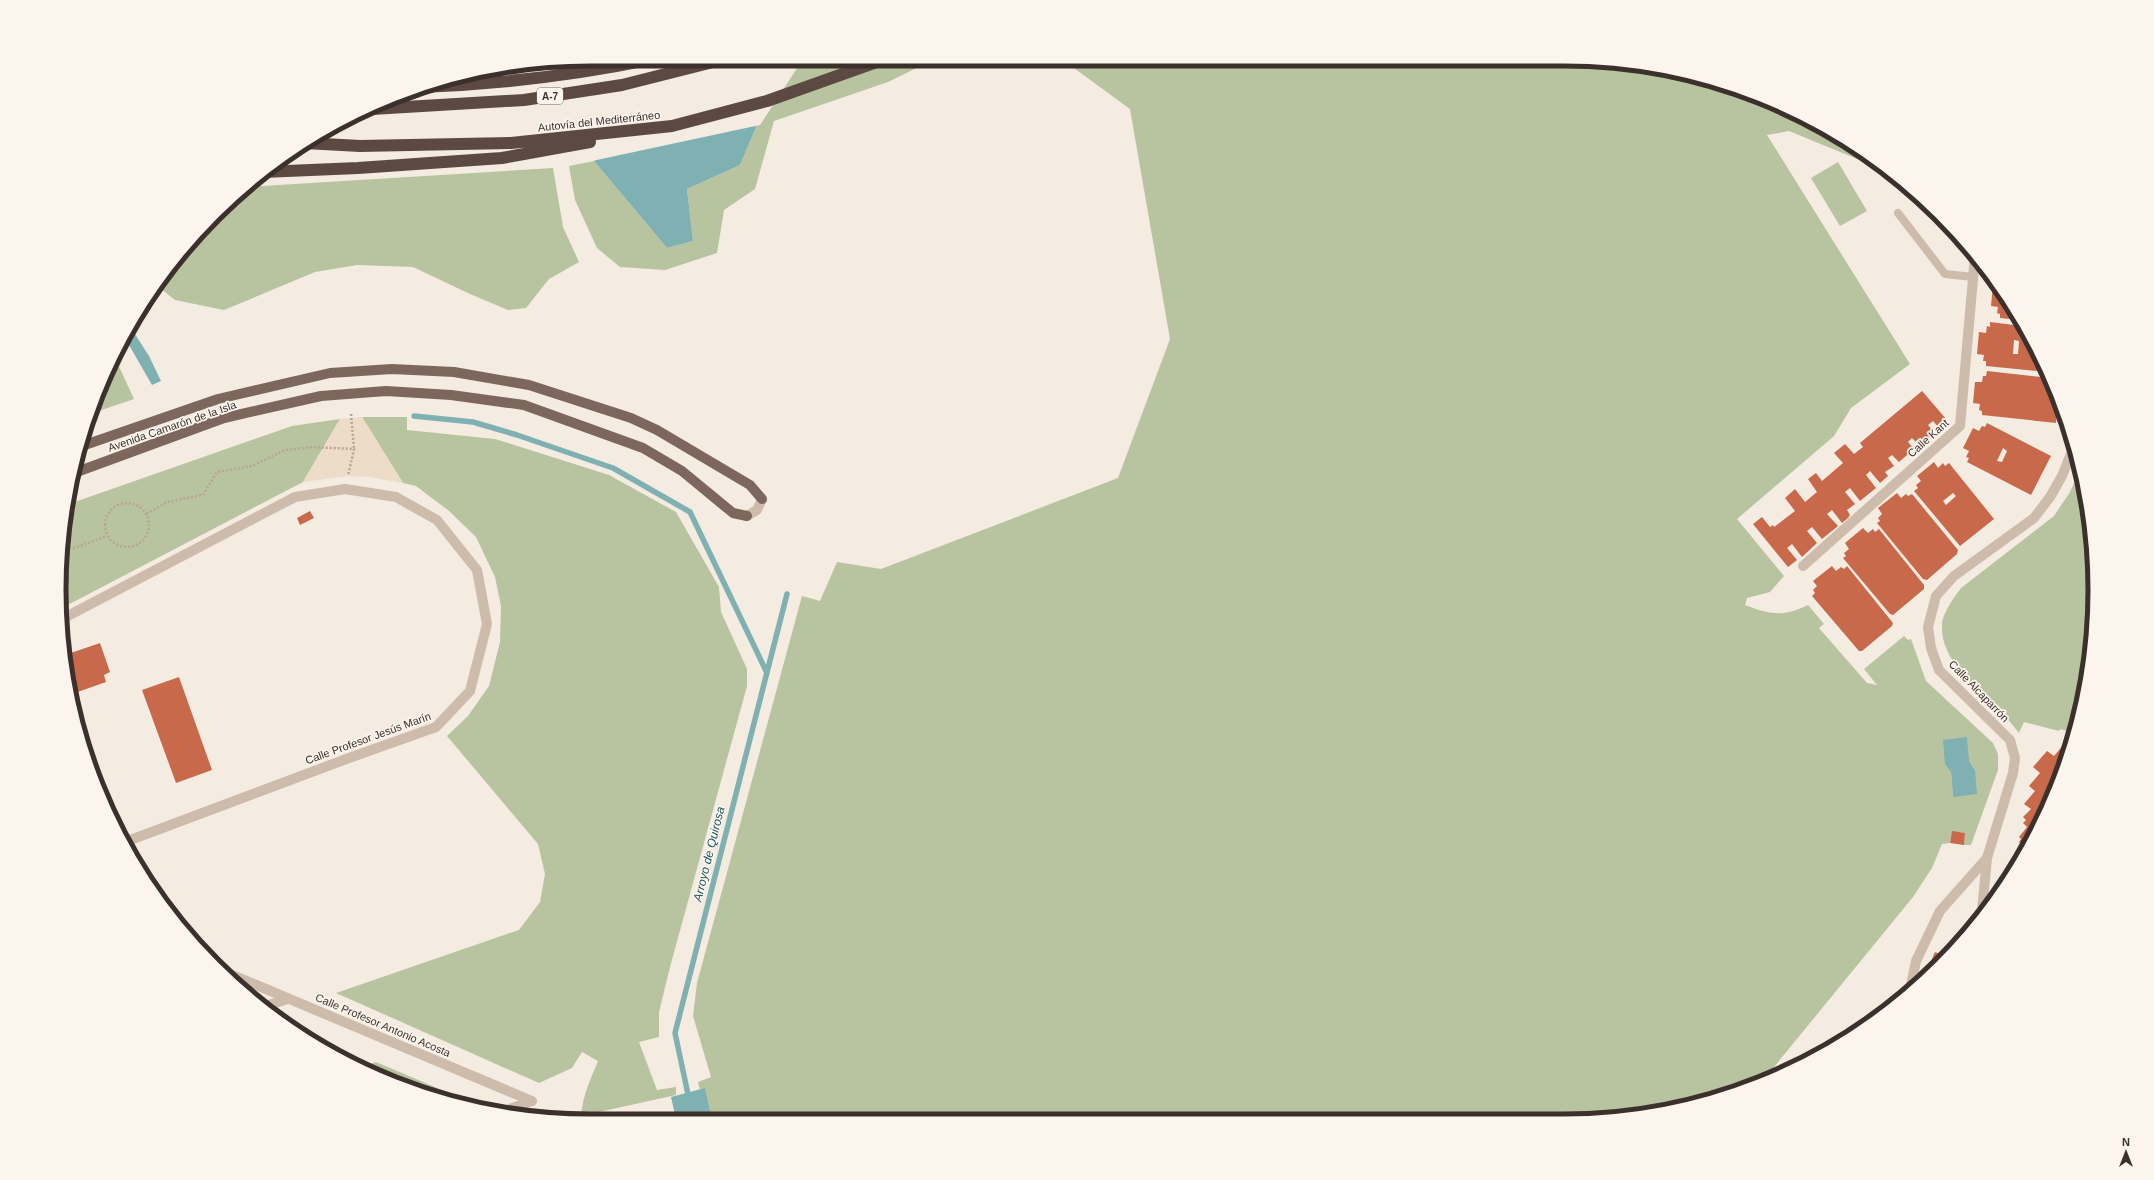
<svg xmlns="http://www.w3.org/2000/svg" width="2154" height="1180" font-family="Arial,sans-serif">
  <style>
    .green { fill: #b8c4a0; fill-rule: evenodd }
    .plaza { fill: #ecdcc8 }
    .water { fill: #7fb0b2 }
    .pier { fill: #f4ebe1 }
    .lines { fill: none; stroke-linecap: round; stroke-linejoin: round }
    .stream { stroke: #7fb0b2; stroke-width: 5.5 }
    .building { fill: #c8694b; fill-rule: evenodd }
    .path { stroke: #b9a596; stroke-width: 2.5; stroke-dasharray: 2 2; stroke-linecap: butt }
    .lane { stroke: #cdbbac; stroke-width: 8 }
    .street { stroke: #cdbbac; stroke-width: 10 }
    .primary { stroke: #7d675c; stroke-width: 10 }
    .highway { stroke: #5c4a42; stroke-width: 12 }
    .labels { text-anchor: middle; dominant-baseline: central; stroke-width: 3.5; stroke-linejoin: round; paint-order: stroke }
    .shield { fill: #fbf5ee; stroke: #756b66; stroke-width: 1 }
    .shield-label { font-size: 10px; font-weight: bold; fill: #3b302b }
    .street-label { font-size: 11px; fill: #3b302b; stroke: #fbf5ee }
    .water-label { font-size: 12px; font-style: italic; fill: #1f5a5e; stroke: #fbf5ee }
    .rim { fill: none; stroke: #3b302b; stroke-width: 5 }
  </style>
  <rect width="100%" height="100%" fill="#f4ebe1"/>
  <path class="green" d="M801,59h134l-47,23 -114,39 -19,68 -31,21 -7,43 -52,17 -45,-3 -23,-19 -22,-48 -6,-34 25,-5 73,87 26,-7 -6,-52 53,-24 17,-40z
    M1063,60h536l103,17 127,53 55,40 -95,-39 -22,4 143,229 -59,44 -17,28 -97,83 47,57 -14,16 -23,6 -2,7c26,10 38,12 63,0l16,19 -5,4 48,55 10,2 -13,-16 40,-33 4,4 3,-1 15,42 67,62 5,11v16l-27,75h-7l1,-12 -13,-1 -2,11 -8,1 -10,24 -19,29 -148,181 -30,15 -102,23 -921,3 -7,-30 -5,1 -2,-8 13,-5 -18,-61 4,-33 105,-387 18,5 17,-39 44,7 237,-91 52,-139 -40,-230zM1969,761l6,9 -22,27 -2,-25z
    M1838,162l29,49 -27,15 -29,-48z
    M553,168l10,59 16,35 -30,17 -23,29 -18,2 -38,-16 -57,-27 -56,-2 -42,7 -91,38 -49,-10 -19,-15 35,-45 56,-53z
    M115,358l19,41 -44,15 10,-27z
    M362,417h45v13l88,9 114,36 67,37 43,75 2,25 26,57v17l-77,281 -11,45v25l-20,5 18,48 19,-3v8l-95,21c2,-22 9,-35 17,-55l-16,-9 -10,16 -33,15 -203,-90 183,-63 21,-28 5,-28 -7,-30 -91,-108 21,-20 21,-30 11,-44 1,-36 -6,-29 -19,-40 -27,-26 -33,-25 -13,-3z
    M340,419l-37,63 -243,127v-54l9,-51 223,-78z
    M2080,469l14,86 -4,104 -17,74 -13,-4 -1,2 -35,-9 -5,11c-8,-10 -15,-19 -24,-28 -22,-23 -54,-44 -53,-79 0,-13 12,-28 19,-38l93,-72 16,-24z
    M376,1062l80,34 4,8 -8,-1 -88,-37z"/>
  <path class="plaza" d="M362,417l41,66 -34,-6 -21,-1 -45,6 37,-63z"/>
  <path class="water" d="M801,59l-44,66 -17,40 -53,24 6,52 -26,7 -73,-87 37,-65z
    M131,328l18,28 12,25 -9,4 -27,-47z
    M1967,737l2,24 6,9 2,24 -24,3 -2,-25 -6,-8 -2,-24z
    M705,1088l7,31h-36l-5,-22z"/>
  <path class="pier" d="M668,59h135l-43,66 -168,36 37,-67z"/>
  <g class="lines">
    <path class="stream" d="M414,416l59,6 44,13 96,33 77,44 77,161
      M689,1099l-14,-66 112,-439"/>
  </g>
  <path class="building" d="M1993,285h4l22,35 -19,-2v-4l-3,-1 1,-6 -7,-1z
    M1990,322l32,4 18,29 7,17 -61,-6v-5h-3l1,-6 -7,-1 2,-22 7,1 1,-7 3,1zM2014,340l5,1 -1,13h-5z
    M1987,371l62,7 9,25 -2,20 -74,-8v-4l-3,-1 1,-6 -7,-1 2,-21h7l1,-6h3z
    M1922,391l25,29 -2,4 -6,4 -6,-7 -5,4 6,7 -15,13 -7,-7 -4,4 6,7 -15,13 -7,-7 -4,3 6,8 -9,6 3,4 -8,7 -10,-12 -4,4 10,13 -16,13 -10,-13 -5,4 10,12 -8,6 3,5 -2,3 -6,5 -10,-13 -5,4 11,12 -16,13 -10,-12 -5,4 10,12 -15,14 -10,-13 -5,4 10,12 -9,7 -35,-43 9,-7 8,10 3,-2 1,2 21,-16 -10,-13 10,-9 10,13 12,-10 -9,-13 8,-6 6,8 21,-18 -9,-10 11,-9 9,10 9,-7 -3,-4z
    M1987,423l64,33 -20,39 -64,-33 2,-4 -3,-1 3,-6 -6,-3 10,-20 6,3 3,-5 3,1zM2003,448l4,3 -5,11 -5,-1z
    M1934,462l4,6 5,-5 2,3 4,-3 45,56 -34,27 -46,-55 4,-3 -2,-3 5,-4 -4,-5zM1953,493l3,3 -10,9 -3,-4z
    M1897,493l4,5 5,-4 2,2 4,-2 46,56 -1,4 -30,26 -4,-1 -46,-56 3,-2 -2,-3 4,-4 -4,-6z
    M310,511l4,7 -14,7 -3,-7z
    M1863,528l5,5 5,-4 2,3 4,-3 45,56v4l-31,26 -3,-1 -47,-56 3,-2 -2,-3 5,-4 -4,-6z
    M1832,566l4,5 5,-4 3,2 3,-3 46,57 -1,3 -30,25h-3l-47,-55 3,-3 -2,-3 4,-4 -4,-5z
    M100,643l10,29 -6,3 2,7 -34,12 -7,-39z
    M179,677l33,93 -36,13 -34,-93z
    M2065,743l5,4 -3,13 -40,89 -8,-7 2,-3 -2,-2 8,-10 -4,-4 3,-3 -3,-3 8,-8 -7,-5 11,-13 -6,-5 11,-13 -7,-6 14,-16 7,5z
    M1952,831l13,2 -1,12 -14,-2z
    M2024,850l2,2 -2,3 -11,15 -4,-3z
    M1935,952l11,5 -10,11 -7,-2z"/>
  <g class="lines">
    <path class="path" d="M351,414l3,35
      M105 525a22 22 0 1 1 44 0a22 22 0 1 1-44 0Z
      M147,514l20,-12 36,-7 14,-23 35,-6 33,-16 27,-3 42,2 -6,27
      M61,548h14l32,-12"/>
    <path class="lane" d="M1898,213l47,61 28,3"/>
    <path class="street" d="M747,516l10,-6 5,-11
      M1803,566l157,-140 15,-170
      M60,620l235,-123 50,-8 51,8 41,23 40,50 10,54 -17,67 -34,36 -87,31 -224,84
      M1982,911l5,-53 26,-85 2,-15 -5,-18 -71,-70 -8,-22 -3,-21 8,-31 18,-20 80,-58 16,-21 12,-21 12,-30
      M223,971l309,130
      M1910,990l6,-29 24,-50 47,-53
      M262,1007l26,-8
      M504,1111l28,-10"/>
    <path class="primary" d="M79,447l139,-48 112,-26 62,-4 62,3 75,13 102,33 26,12 93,55 12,14
      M74,473l150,-55 97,-22 65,-5 65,4 73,10 119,43 39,23 51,42 14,3"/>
    <path class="highway" d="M421,87c79,-3 156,-12 232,-28
      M372,109l152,-9 98,-15 103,-26
      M305,143l55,3 151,-3 161,-17 95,-25 118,-42
      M263,172l95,-4 144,-10 88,-16"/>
  </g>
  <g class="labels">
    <rect class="shield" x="537" y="88" width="26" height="16" rx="3"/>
    <g class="shield-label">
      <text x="550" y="96">A-7</text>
    </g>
    <g class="street-label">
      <text transform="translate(599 121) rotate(-6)">Autovía del Mediterráneo</text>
      <text transform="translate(172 426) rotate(-19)">Avenida Camarón de la Isla</text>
      <text transform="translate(1928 438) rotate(-42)">Calle Kant</text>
      <text transform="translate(1979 691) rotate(46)">Calle Alcaparrón</text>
      <text transform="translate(368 738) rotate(-20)">Calle Profesor Jesús Marín</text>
      <text transform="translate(383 1025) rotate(23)">Calle Profesor Antonio Acosta</text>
    </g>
    <g class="water-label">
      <text transform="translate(709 854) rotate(-76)">Arroyo de Quirosa</text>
    </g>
  </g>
  <path d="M0 0H2154V1180H0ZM590 66H1564A524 524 0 0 1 2088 590V590A524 524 0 0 1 1564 1114H590A524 524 0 0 1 66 590V590A524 524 0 0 1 590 66Z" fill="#fbf5ee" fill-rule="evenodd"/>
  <path class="rim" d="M590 66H1564A524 524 0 0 1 2088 590V590A524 524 0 0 1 1564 1114H590A524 524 0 0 1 66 590V590A524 524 0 0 1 590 66Z"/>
  <g transform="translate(2126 1152)" stroke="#fbf5ee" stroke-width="3" paint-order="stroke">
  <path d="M0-3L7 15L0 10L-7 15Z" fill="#3b302b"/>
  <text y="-6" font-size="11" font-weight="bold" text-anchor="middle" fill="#3b302b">N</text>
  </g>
</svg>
